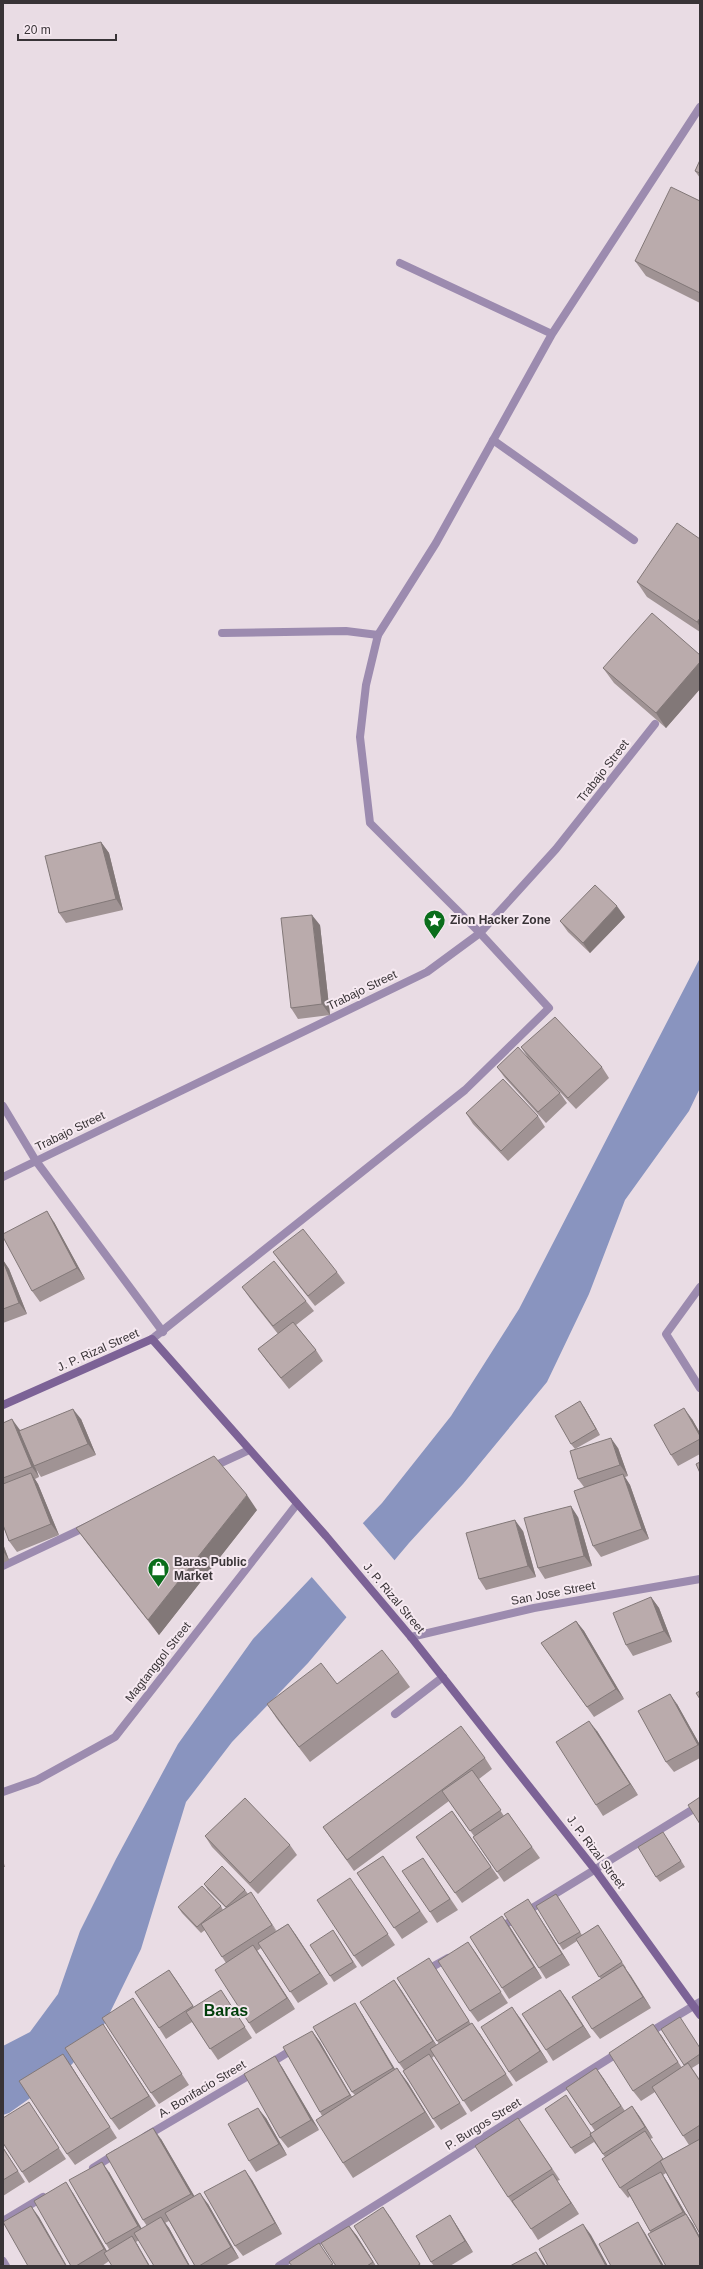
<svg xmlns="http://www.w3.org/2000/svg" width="703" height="2269" font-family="Arial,sans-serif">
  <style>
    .water { fill: #8994bf }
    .pier { fill: #e9dce4 }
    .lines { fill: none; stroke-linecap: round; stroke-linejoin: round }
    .lane { stroke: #9c8baf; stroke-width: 8 }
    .street { stroke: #9c8baf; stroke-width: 8 }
    .secondary { stroke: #7c6296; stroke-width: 8 }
    .wall { fill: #a09394 }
    .shaded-wall { fill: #827878 }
    .building { fill: #baabac; stroke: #827878 }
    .labels { text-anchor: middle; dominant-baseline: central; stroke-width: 4; stroke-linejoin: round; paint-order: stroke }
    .street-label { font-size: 12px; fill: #383336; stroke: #f6e9f1 }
    .poi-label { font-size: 12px; font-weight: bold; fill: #383336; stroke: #f6e9f1; text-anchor: start }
    .district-label { font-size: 16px; font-weight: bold; fill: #013e0a; stroke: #f6e9f1 }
  </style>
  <rect width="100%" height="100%" fill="#e9dce4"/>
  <path class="water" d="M700,958v130l-11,23 -64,89 -36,94 -42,88 -84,102 -54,59 -101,120 -76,79 -46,60 -45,147 -42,86 -39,42 -51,36 -6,2v-69l27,-14 28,-38 22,-63 36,-72 62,-115 75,-105 129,-136 69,-87 68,-107z"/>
  <path class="pier" d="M361,1521l35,41 -48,57 -38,-44z"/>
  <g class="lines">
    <path class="lane" d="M493,440l141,100
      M222,633l124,-2 32,4
      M395,1714l48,-37"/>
    <path class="street" d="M400,263l152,71
      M3,1106l33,55 127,171
      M3,1177l424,-205 53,-39 76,-84 99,-125
      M700,1287l-34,47 34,54
      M152,1339l313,-249 84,-82 -69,-75 -110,-110 -10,-86 6,-52 12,-50 58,-92 116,-209 148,-227
      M210,1468l39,-18
      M3,1566l85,-40
      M411,1637l123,-29 166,-29
      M3,1792l34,-12 78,-43 182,-233
      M498,1929l202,-124
      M425,1971l23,-13
      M647,2034l53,-32
      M269,2064l26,-16
      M146,2136l109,-64
      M93,2168l24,-15
      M3,2221l40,-24
      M3,2261l3,5
      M279,2266l342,-215"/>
    <path class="secondary" d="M3,1405l149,-66 174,197 85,101 185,234 104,144"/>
  </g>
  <path class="wall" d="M700,160v18l-5,-7z
    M700,201v102l-54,-27 -11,-15z
    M700,539v93l-53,-35 -10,-15z
    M700,655v34l-34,39 -52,-45 -11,-15z
    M101,842l8,11 14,57 -57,13 -7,-10z
    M625,917l-35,36 -22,-21 -8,-11z
    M320,925l10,90 -32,4 -7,-11z
    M521,1047l81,20 7,11 -33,31 -48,-51z
    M497,1067l63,26 7,10 -21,20 -41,-45z
    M466,1113l72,3 7,11 -37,34 -35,-37z
    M54,1222l31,57 -45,23 -8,-11z
    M273,1252l64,20 8,11 -30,23 -34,-43z
    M3,1260l6,9 18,45 -24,9z
    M242,1287l64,14 8,10 -18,14 20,25 7,11 -34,28 -23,-29 -8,-11 20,-15 -29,-37z
    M584,1407l16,28 -25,14 -4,-5z
    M81,1419l15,36 -55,22 -5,-8 3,8 -4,2 3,5 21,51 -42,17 -8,-11 -6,-16v-102l17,7z
    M692,1419l8,14v21l-22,12 -7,-11z
    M618,1448l10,28 -3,1 5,8 19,54 -48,18 -8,-11 -9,-59 -6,-8z
    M257,1510l-98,125 -72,-92 -11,-15z
    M578,1517l14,49 -47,13 -7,-11z
    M523,1531l13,46 -50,13 -7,-11z
    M3,1544l6,16 -6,3z
    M651,1597l8,11 13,34 -39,14 -7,-11z
    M576,1621l8,10 40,68 -30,18 -53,-74z
    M399,1672l11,15 -100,75 -33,-43 -10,-15 70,-20z
    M677,1704l23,41v13l-26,14 -8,-10z
    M597,1731l41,64 -35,21 -7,-11z
    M485,1758l7,11 -13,10 25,37 4,-3 32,45 -36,24 -31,-45 1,-1 -25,-35 -95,70 -31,-44z
    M452,1811l47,67 -37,25 -46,-66z
    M205,1836l85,9 7,10 -39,39 -46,-47z
    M667,1838l18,29 -25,15 -4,-5z
    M383,1856l45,66 -26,17 -45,-66z
    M423,1858l35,52 -21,13 -7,-11z
    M3,1860l2,7h-2z
    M204,1884l41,6 3,4 10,9 18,28 12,-7 40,60 -30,19 -37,-55 -4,3 38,58 -39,25 -7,-11 -23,-60 -21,-33 -4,3 -19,-20 -4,-6 43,-1 2,4 3,-2 -18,-18z
    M358,1889l37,56 -33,22 -8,-11z
    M556,1894l26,41 16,-10 28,43h-1l26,40 -51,31 -8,-10 9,-50 -24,-38 -14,9 -4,-6z
    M535,1910l35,55 -24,14 -7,-11z
    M510,1927l32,51 -33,21 -7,-11z
    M337,1936l20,31 -23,15 -4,-6z
    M468,1942l40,61 -30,19 -8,-11z
    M436,1969l35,55 9,10 33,51 -42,27 -37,-56 -2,2 35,56 -26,16 -8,-11 -29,-49 -5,-7 -5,-83 42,65 3,-1 -42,-66z
    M169,1970l25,37 34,-6 24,37 -34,22 -26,-38 -26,17 -7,-11z
    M560,1990l31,47 -38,24 -7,-11z
    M133,1998l56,87 -30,19 -8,-11z
    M362,2014l33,56 2,-2 11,15 27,44 -82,51 -10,-15 -21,-47 -2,-4 -8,-81 8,11 32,55 3,-2 -3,-3z
    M520,2018l28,44 -32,20 -7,-10z
    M661,2029l39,18v16l-8,5 8,12v154l-34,-61 -3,2 5,8 18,31 7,10 7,13v29l-49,-33 -21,-37 -2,2 -8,-10 -15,-31 -11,-15 -19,12 -30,-45 46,24 4,-2 -29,-43 30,-20 29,43 7,-5 21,32 -3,1 13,20 26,-14 -34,-53 -14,9 -8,-10 28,-56 21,33 3,-2z
    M110,2035l46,71 -37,24 -8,-11z
    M70,2064l47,74 -42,27 -8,-11z
    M282,2067l37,63 -31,18 -8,-10z
    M36,2113l30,46 -37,24 -7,-11z
    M266,2118l21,37 -31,17 -7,-11z
    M518,2118l42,62 -3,1 22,33 -41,26 -21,-33 -1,1 -8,-11z
    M161,2139l33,57 14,8 31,54 -14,8h-30l-26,-45 -4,2 4,5 21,38h-36l-15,-26 -3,2 3,5 -30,14 -7,5h-31l2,-73 34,58 2,-2 -3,-5 3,-72 32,57 6,-3 -4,-6z
    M3,2147l22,35 -22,14z
    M252,2180l30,54 -39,22 -8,-10z
    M450,2215l7,11 16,26 -23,14h-16l-3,-4z
    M349,2226l8,10 19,30h-40z"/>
  <path class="shaded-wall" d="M700,618v9l-3,-5z
    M700,662v27l-34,39 -10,-15z
    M101,842l8,11 14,57 -7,-11z
    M617,906l8,11 -35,36 -7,-10z
    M312,915l8,10 10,90 -8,-11z
    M47,1211l7,11 31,57 -8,-11z
    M3,1260l6,9 18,45 -8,-11 -16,-42z
    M580,1401l4,6 16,28 -4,-6z
    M684,1408l8,11 8,14v3z
    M73,1409l8,10 15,36 -8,-11z
    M12,1419l8,11 15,36h-1l2,3 3,8 -7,-10z
    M611,1438l7,10 10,28 -8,-11z
    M31,1473l7,11 21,51 -8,-11z
    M623,1474l7,11 19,54 -7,-10z
    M247,1495l10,15 -98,125 -11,-15z
    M571,1506l7,11 14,49 -8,-10z
    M515,1520l8,11 13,46 -8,-11z
    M3,1544l6,16 -6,-9z
    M651,1597l8,11 13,34 -8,-11z
    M576,1621l8,10 40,68 -8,-10z
    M670,1694l7,10 23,41v3z
    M589,1721l8,10 41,64 -8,-11z
    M251,1892l7,11 22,33 -8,-11z
    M528,1899l42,66 -8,-11z
    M502,1916l8,11 32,51 -8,-11z
    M288,1924l8,11 32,49 -8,-11z
    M468,1942l8,11 32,50 -7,-11z
    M253,1945l8,11 34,53 -8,-11z
    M623,1965l8,11 20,32 -8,-11z
    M169,1970l8,11 23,36 -7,-11z
    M394,1980l8,11 39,61 -8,-11z
    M560,1990l8,11 23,36 -8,-11z
    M355,2003l7,11 39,65 -8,-11z
    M512,2007l8,11 28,44 -8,-11z
    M472,2023l8,11 33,51 -7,-11z
    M103,2024l7,11 46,71 -7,-10z
    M653,2024l8,11 24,38 -7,-11z
    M312,2031l8,11 37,64 -7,-11z
    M63,2054l7,10 47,74 -7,-11z
    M275,2056l7,11 37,63 -8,-10z
    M397,2068l11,15 27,44 -10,-15z
    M596,2068l8,11 24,38 -7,-11z
    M632,2106l8,11 13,21 -8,-11z
    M258,2108l8,10 21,37 -8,-11z
    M153,2128l8,11 38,65 -8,-10z
    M102,2162l7,10 37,64 -8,-10z
    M245,2170l7,10 30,54 -7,-11z
    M661,2172l7,11 18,31 7,10 7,13v2l-10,-17 -7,-10z
    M553,2174l7,11 19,29 -8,-11z
    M66,2182l7,11 39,67 -8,-11z
    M200,2193l8,11 31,54 -8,-11z
    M31,2206l8,11 28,49h-1z
    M383,2207l8,11 30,48 -1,-2z
    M450,2215l7,11 16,26 -8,-11z
    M161,2217l8,11 21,38h-1z
    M638,2222l7,11 19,33h-2z
    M583,2224l8,11 17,31h-2z
    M349,2226l8,10 19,30 -3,-4z
    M132,2236l7,11 11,19h-1z
    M536,2252l8,11 2,3h-2z"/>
  <path class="building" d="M700,160v13l-5,-2z
    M671,187l29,14v92l-65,-32z
    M677,523l23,16v79l-3,4 -60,-40z
    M652,613l48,42v7l-44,51 -53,-45z
    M101,842l15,57 -57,14 -14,-57z
    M595,885l22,21 -34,37 -23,-22z
    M312,915l10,89 -31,4 -10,-90z
    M555,1017l47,50 -34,31 -47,-51z
    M518,1047l42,46 -22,19 -41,-45z
    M503,1079l35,37 -37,35 -35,-38z
    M47,1211l30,57 -45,23 -29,-54v-3z
    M303,1229l34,43 -29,24 -35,-44z
    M3,1261l16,42 -16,6z
    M274,1261l32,40 -33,25 -31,-39z
    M293,1322l23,28 -35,28 -23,-29z
    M580,1401l16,28 -25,15 -16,-28z
    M684,1408l16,28v3l-29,16 -17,-30z
    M73,1409l15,35 -54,22 -15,-35z
    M12,1419l20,48 -29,11v-55z
    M611,1438l9,27 -42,14 -8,-28z
    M214,1456l33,39 -99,125 -72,-92z
    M700,1462v11l-4,-9z
    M31,1473l20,51 -42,17 -6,-16v-41z
    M623,1474l19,55 -49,17 -19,-55z
    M571,1506l13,50 -46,12 -14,-50z
    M515,1520l13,46 -49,13 -13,-46z
    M651,1597l13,34 -38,14 -13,-32z
    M576,1621l40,68 -29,18 -46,-64z
    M382,1650l17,22 -100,75 -32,-43 54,-41 16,21z
    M700,1691v8l-4,-6z
    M670,1694l28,51 -32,17 -28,-51z
    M589,1721l41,63 -34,21 -40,-63z
    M461,1726l24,32 -138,102 -24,-33z
    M472,1770l29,40 -31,21 -28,-40z
    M700,1797v27l-12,-19z
    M245,1798l45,47 -40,38 -45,-47z
    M452,1811l39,56 -36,26 -39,-56z
    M508,1813l24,34 -35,25 -24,-35z
    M663,1832l18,29 -25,16 -18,-30z
    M383,1856l37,55 -26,17 -37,-55z
    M423,1858l27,41 -20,13 -28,-41z
    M222,1866l23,24 -19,17 -22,-23z
    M350,1878l38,56 -34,22 -37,-56z
    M202,1886l19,20 -24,21 -19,-20z
    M251,1892l21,33 -50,32 -21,-33z
    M556,1894l24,38 -21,12 -23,-38z
    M528,1899l34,55 -23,14 -35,-54z
    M502,1916l32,51 -32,21 -32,-51z
    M288,1924l32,49 -30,19 -32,-49z
    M598,1925l24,37 -23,15 -23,-38z
    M333,1930l20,32 -23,14 -20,-31z
    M468,1942l33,50 -31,19 -32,-50z
    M253,1945l34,53 -38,25 -34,-53z
    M429,1958l40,63 -32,20 -40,-63z
    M623,1965l20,32 -51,32 -20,-32z
    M169,1970l24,36 -34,22 -24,-36z
    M394,1980l39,61 -34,22 -39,-61z
    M221,1990l24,37 -35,22 -24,-37z
    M560,1990l23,36 -37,24 -24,-36z
    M133,1998l49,76 -31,19 -49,-75z
    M355,2003l38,65 -41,24 -39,-65z
    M512,2007l28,44 -31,21 -28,-45z
    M680,2017l20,31v6l-16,11 -23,-36z
    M472,2023l34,51 -43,27 -33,-52z
    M103,2024l46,72 -38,23 -46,-71z
    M653,2024l25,38 -45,29 -24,-38z
    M312,2031l38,64 -30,17 -37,-65z
    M63,2054l47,73 -43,27 -48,-73z
    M429,2054l31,49 -27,16 -30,-48z
    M275,2056l36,64 -31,18 -36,-64z
    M688,2063l12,18v44l-17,11 -31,-49z
    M397,2068l28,44 -82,51 -27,-43z
    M596,2068l25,38 -30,19 -25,-37z
    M566,2095l25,38 -1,1 1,2 -20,12 -26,-39z
    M29,2102l30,46 -37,24 -19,-29v-25z
    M632,2106l13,21 -42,27 -13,-20z
    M258,2108l21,36 -30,17 -21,-37z
    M518,2118l34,51 -44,28 -33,-51z
    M153,2128l38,66 -48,26 -37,-65z
    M645,2131l18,28 -43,29 -18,-29z
    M700,2139v95l-40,-73z
    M3,2148l15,23 -15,9z
    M102,2162l36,64 -32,18 -37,-64z
    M245,2170l30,53 -40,23 -31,-54z
    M661,2172l22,40 -33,19 -23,-41z
    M553,2174l18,29 -40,26 -19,-28z
    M66,2182l38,67 -28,17h-5l-37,-65z
    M200,2193l31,54 -32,19h-4l-30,-53z
    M31,2206l35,60h-38l-25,-44z
    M383,2207l37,57 -3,2h-38l-25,-40z
    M686,2214l14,25v27h-34l-18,-32z
    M450,2215l15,26 -34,21 -15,-26z
    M161,2217l28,49h-35l-20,-33z
    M638,2222l24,44h-51l-12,-22z
    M583,2224l23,42h-58l-9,-17z
    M349,2226l24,36 -6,4h-31l-15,-23z
    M132,2236l17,30h-37l-8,-13z
    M319,2243l14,21 -4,2h-37l-3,-4z
    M536,2252l8,14h-34z"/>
  <defs>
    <symbol id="sight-pin" viewBox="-11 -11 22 30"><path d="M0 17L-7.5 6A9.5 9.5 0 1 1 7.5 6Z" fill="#0a6d1b" stroke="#f6e9f1"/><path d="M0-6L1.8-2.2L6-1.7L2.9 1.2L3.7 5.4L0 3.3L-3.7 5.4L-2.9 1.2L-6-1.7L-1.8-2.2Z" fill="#fff"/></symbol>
    <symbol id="shop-pin" viewBox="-11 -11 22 30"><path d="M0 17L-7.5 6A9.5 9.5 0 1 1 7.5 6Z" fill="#0a6d1b" stroke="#f6e9f1"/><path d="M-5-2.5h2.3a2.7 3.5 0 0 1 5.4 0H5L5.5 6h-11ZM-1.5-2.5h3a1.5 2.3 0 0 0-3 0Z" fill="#fff"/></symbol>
  </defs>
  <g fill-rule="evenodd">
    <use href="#sight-pin" x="422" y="908" width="25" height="34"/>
    <use href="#shop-pin" x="146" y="1556" width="25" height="34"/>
  </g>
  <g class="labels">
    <g class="street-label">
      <text transform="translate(603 771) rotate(-52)">Trabajo Street</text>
      <text transform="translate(362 990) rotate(-26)">Trabajo Street</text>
      <text transform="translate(70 1131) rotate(-26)">Trabajo Street</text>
      <text transform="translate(98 1350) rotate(-24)">J. P. Rizal Street</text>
      <text transform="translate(553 1593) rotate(-11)">San Jose Street</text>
      <text transform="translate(394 1598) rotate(50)">J. P. Rizal Street</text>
      <text transform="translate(158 1662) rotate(-52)">Magtanggol Street</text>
      <text transform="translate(596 1852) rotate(53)">J. P. Rizal Street</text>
      <text transform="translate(202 2089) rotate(-31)">A. Bonifacio Street</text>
      <text transform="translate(483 2124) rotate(-32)">P. Burgos Street</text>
    </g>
    <g class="poi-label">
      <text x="450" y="920">Zion Hacker Zone</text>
      <text x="174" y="1562">Baras Public<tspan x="174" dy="14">Market</tspan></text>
    </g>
    <g class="district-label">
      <text x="226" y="2010">Baras</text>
    </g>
  </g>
  <rect width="703" height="2269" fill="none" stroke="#383336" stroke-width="8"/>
  <path d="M18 34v6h98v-6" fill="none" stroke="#383336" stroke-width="2"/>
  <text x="24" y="34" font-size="12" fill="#383336" stroke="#f6e9f1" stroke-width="3" paint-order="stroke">20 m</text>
</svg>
